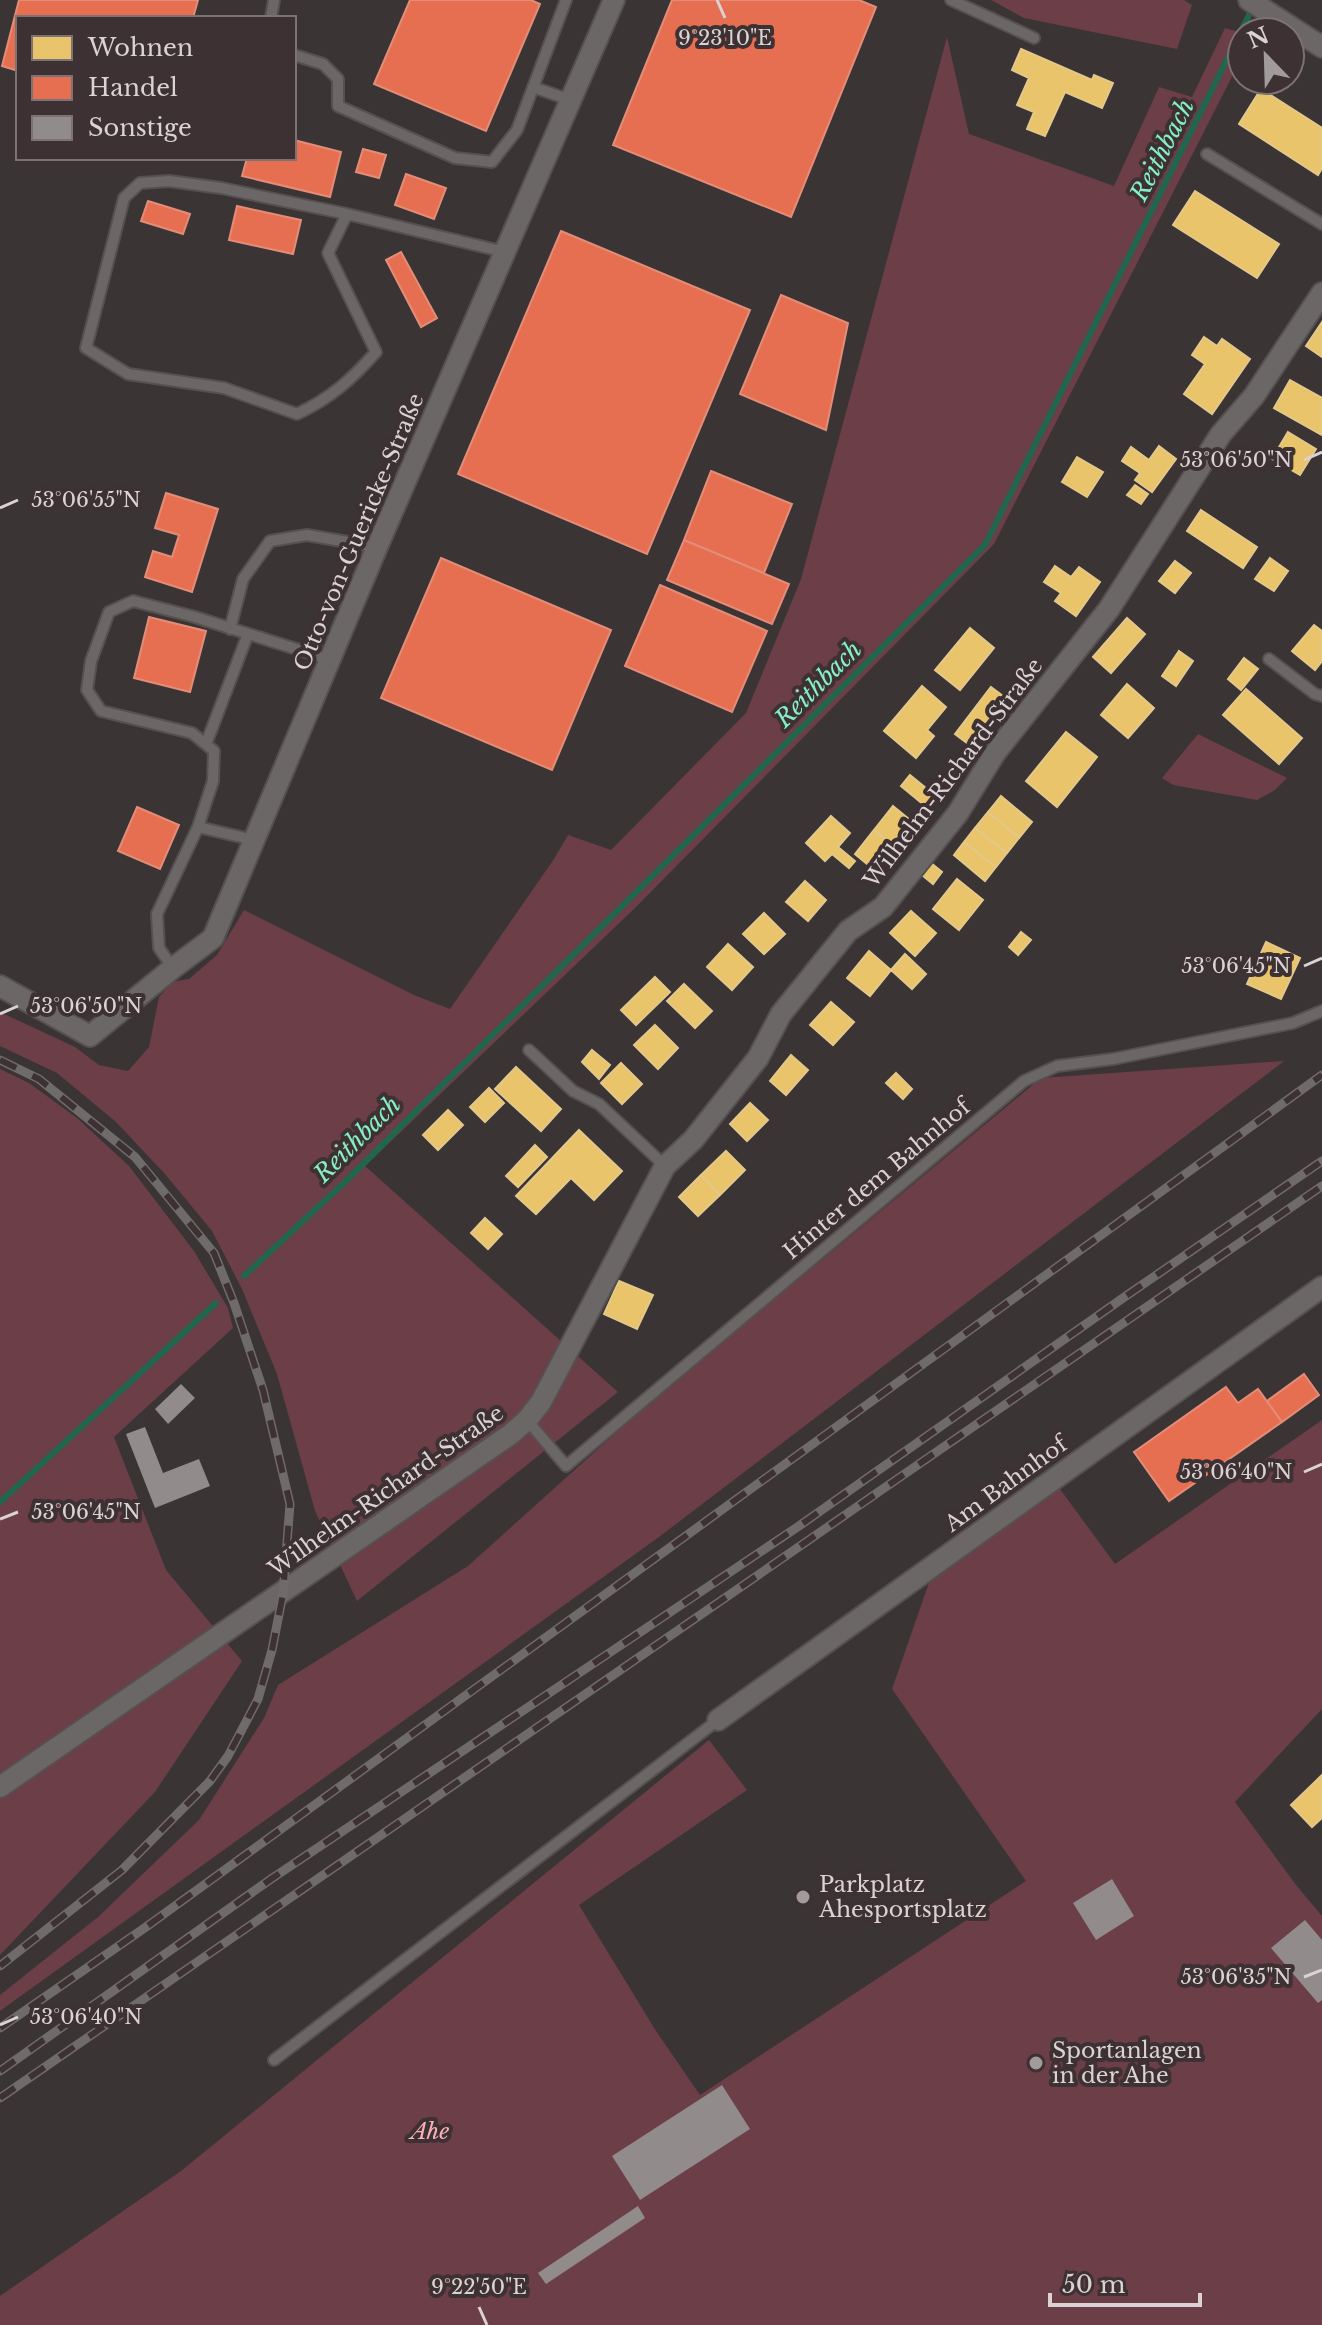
<svg xmlns="http://www.w3.org/2000/svg" width="1322" height="2325" font-family="'Libre Baskerville',serif">
  <style>
    .green { fill: #6c3e47 }
    .homes { fill: #e9c46a; stroke: #e4c88a; stroke-width: 2 }
    .shops { fill: #e76f51; stroke: #e38d78; stroke-width: 2 }
    .lines { fill: none; stroke-linecap: round; stroke-linejoin: round }
    .stream { stroke: #216750; stroke-width: 6 }
    .building { fill: #918b8c }
    .lane-casing { stroke: #565051; stroke-width: 14 }
    .street-casing { stroke: #565051; stroke-width: 24 }
    .lane { stroke: #6b6767; stroke-width: 10 }
    .street { stroke: #6b6767; stroke-width: 20 }
    .rail-casing { stroke: #706b6b; stroke-width: 9 }
    .rail { stroke: #3d3133; stroke-width: 6; stroke-dasharray: 18; stroke-linecap: butt }
    .ticks { fill: none; stroke: #dad2d3; stroke-width: 3 }
    .poi-dot { fill: #a29b9c; stroke: #3d3133; stroke-width: 3 }
    .labels { text-anchor: middle; dominant-baseline: central; stroke-width: 8; stroke-linejoin: round; paint-order: stroke }
    .street-label { font-size: 22px; fill: #dad2d3; stroke: #3d3133 }
    .poi-label { font-size: 22px; fill: #dad2d3; stroke: #3d3133; text-anchor: start }
    .park-label { font-size: 22px; font-style: italic; fill: #fcafbc; stroke: #3d3133 }
    .water-label { font-size: 24px; font-style: italic; fill: #85efc8; stroke: #3d3133 }
    .ticks-label { font-size: 20px; text-anchor: middle; fill: #dad2d3; stroke: #3d3133; stroke-width: 8; stroke-linejoin: round; paint-order: stroke }
  </style>
  <rect width="100%" height="100%" fill="#3a3435"/>
  <path class="green" d="M991,0h193l8,5 -15,44 -153,-31z
    M1225,28l17,5v24l-248,487 -359,364 -270,258 253,226 -261,209 -42,-90 -38,-137 -35,-85 -30,-58 -47,-57 -49,-52 -59,-49 -57,-27v-34l75,35 24,18 29,6 21,-24 10,-50 13,-15 17,-3 28,-24 27,-45 170,85 36,14 104,-150 14,-24 43,15 135,-137 55,-134 146,-542 22,97 145,52 45,-99 33,10z
    M1198,734l89,44 -12,12 -18,10 -84,-15 -11,-7z
    M1284,1061l-625,476 -659,474v-16l98,-78 101,-97 65,-102 14,-33 190,-119 172,-155 401,-333z
    M0,1069l29,14 48,35 52,48 65,85 34,57 5,20 -119,109 52,133 76,91 -87,131 -155,163z
    M1322,1420v289l-87,93 61,83 26,31v409h-1322v-29l181,-125 528,-431 38,50 -168,115 77,126 44,64 326,-214 -134,-192 40,-115 125,-89 58,79z"/>
  <path class="homes" d="M1021,49l71,31 2,-5 19,8 -11,25 -37,-16 -20,44 -18,-7 7,-17 -17,-7 12,-27 -17,-8z
    M1261,89l61,39v40l-4,7 -79,-51z
    M1195,191l84,53 -22,34 -84,-53z
    M1322,322v35l-16,-11z
    M1204,337l13,9 5,-7 28,20 -38,55 -28,-20 21,-30 -13,-9z
    M1290,380l32,18v37l-48,-27z
    M1288,432l28,17 -16,26 -28,-16z
    M1159,446l17,13 -24,33 -17,-12 5,-7 -18,-12 9,-14 18,13z
    M1077,457l26,15 -16,25 -25,-15z
    M1135,485l13,9 -7,10 -14,-9z
    M1201,510l56,37 -14,21 -56,-37z
    M1270,558l18,13 -14,20 -19,-12z
    M1175,561l16,12 -16,20 -16,-12z
    M1055,566l16,11 8,-10 21,15 -24,34 -21,-15 6,-8 -17,-11z
    M1127,618l18,16 -34,39 -18,-16z
    M1314,625l8,6v30l-7,9 -23,-19z
    M970,628l24,20 -34,42 -25,-20z
    M1179,651l14,10 -17,25 -14,-10z
    M1244,658l14,11 -17,21 -13,-11z
    M1127,684l27,24 -26,30 -27,-23z
    M922,686l24,21 -19,23 7,6 -18,22 -32,-27z
    M991,687l16,12 -36,47 -16,-12z
    M1246,689l56,49 -23,26 -56,-49z
    M1066,732l31,25 -40,50 -31,-26z
    M910,775l28,23 -9,11 -28,-23z
    M1001,796l31,26 -13,16 -31,-26z
    M893,806l17,14 -19,24 -17,-14z
    M988,812l31,26 -12,15 -32,-25z
    M831,816l19,17 -12,14 17,14 -6,7 -17,-14 -7,7 -19,-18z
    M975,828l32,25 -11,14 -32,-25z
    M874,830l17,14 -19,24 -17,-14z
    M964,842l32,25 -11,14 -31,-26z
    M931,863l11,9 -9,12 -11,-9z
    M957,879l26,21 -24,30 -26,-21z
    M805,881l21,19 -18,21 -22,-19z
    M911,911l25,22 -21,23 -25,-23z
    M764,913l21,21 -21,20 -21,-20z
    M1021,932l10,8 -13,15 -9,-8z
    M1266,942l34,16 -19,41 -34,-15z
    M728,944l25,23 -21,23 -25,-23z
    M869,951l22,19 -21,26 -23,-18z
    M905,954l21,20 -14,15 -21,-19z
    M655,977l15,15 -34,33 -15,-15z
    M684,984l28,27 -17,17 -28,-27z
    M831,1002l23,20 -21,23 -23,-20z
    M655,1025l23,23 -20,21 -24,-24z
    M592,1050l18,15 -11,14 -17,-17z
    M791,1055l17,15 -22,25 -16,-14z
    M621,1063l21,21 -20,20 -21,-21z
    M516,1067l45,42 -20,22 -46,-42z
    M896,1073l16,16 -9,10 -17,-16z
    M489,1088l15,15 -19,19 -15,-15z
    M750,1103l18,17 -21,21 -17,-17z
    M448,1110l15,15 -25,25 -15,-15z
    M579,1130l43,41 -28,29 -23,-22 -35,36 -20,-18z
    M535,1145l12,12 -29,30 -12,-11z
    M726,1151l19,19 -25,25 -19,-20z
    M701,1175l19,20 -22,21 -19,-19z
    M485,1218l17,16 -14,15 -17,-16z
    M619,1281l34,14 -16,34 -33,-15z
    M1322,1775v43l-10,9 -21,-22z"/>
  <path class="shops" d="M19,0h179l-5,18h-175v53l-16,-5z
    M410,0h121l9,4 -54,127 -112,-47z
    M672,0h187l17,7 -85,210 -178,-72z
    M294,140l47,12 -11,45 -88,-21 5,-18h47z
    M363,149l23,6 -7,23 -23,-6z
    M406,174l40,14 -12,31 -39,-14z
    M148,201l42,13 -7,20 -42,-13z
    M237,206l64,14 -8,34 -64,-14z
    M561,231l189,79 -103,244 -189,-80z
    M401,252l36,66 -16,9 -35,-67z
    M781,295l67,28 -22,107 -86,-36z
    M711,471l81,33 -28,69 -80,-33z
    M166,493l52,16 -26,83 -47,-15 8,-26 19,6 7,-22 -24,-7z
    M684,540l105,44 -17,40 -105,-44z
    M441,558l170,72 -59,140 -171,-72z
    M660,585l107,46 -35,81 -107,-46z
    M149,617l57,14 -16,61 -56,-14z
    M137,807l42,18 -19,44 -42,-18z
    M1304,1374l15,21 -37,27 -15,-21z
    M1226,1387l12,16 20,-14 24,33 -113,79 -35,-49z"/>
  <g class="lines">
    <path class="stream" d="M244,1276l103,-96 638,-635 268,-538
      M0,1502l216,-199"/>
  </g>
  <path class="building" d="M181,1384l14,14 -27,26 -13,-15z
    M145,1427l18,46 36,-14 11,27 -55,22 -29,-74z
    M1112,1879l22,37 -38,24 -23,-37z
    M1305,1920l17,20v60l-4,3 -47,-55z
    M722,2085l28,44 -110,71 -28,-44z
    M638,2206l7,12 -99,66 -8,-11z"/>
  <g class="lines">
    <defs>
      <path id="lane" d="M951,0l83,38
        M271,18l3,-18
        M294,55l29,9 15,15v27l117,52 37,4 25,-32 49,-130
        M533,87l37,13
        M1207,154l115,70
        M347,214l-19,39 48,99c-24,27 -45,46 -79,62l-73,-26 -96,-14 -42,-26 38,-150 16,-15 29,-2 52,7 126,26 158,38
        M230,629l13,-50 27,-38 37,-6 70,12
        M1269,659l46,35 7,2
        M206,744l42,-110
        M254,840l-56,-13 15,-46 1,-30 -22,-18 -91,-22 -14,-21 4,-29 18,-49 24,-11 62,16 136,43
        M173,968l-14,-20 -2,-34 41,-87
        M529,1050l44,41 26,13 66,62
        M527,1420l39,46 458,-385 33,-15 56,-7 180,-36 29,-12
        M274,2060l444,-340"/>
      <path id="street" d="M1249,0l73,47
        M0,986l90,50 83,-68 40,-30 164,-391 237,-547
        M718,1720l604,-433
        M0,1787l511,-353 16,-14 14,-18 124,-236 28,-26 65,-82 23,-44 67,-83 35,-24 75,-94 37,-60 114,-144 112,-175 33,-38 68,-103"/>
    </defs>
    <use href="#lane" class="lane-casing"/>
    <use href="#street" class="street-casing"/>
    <use href="#lane" class="lane"/>
    <use href="#street" class="street"/>
    <defs>
      <path id="rail" d="M0,1060l39,19 96,78 79,96 20,50 29,87 27,114 -7,90 -11,56 -14,49 -30,57 -18,25 -88,89 -122,96
        M0,2028l146,-101 1176,-852
        M0,2071l271,-192 528,-353 324,-228 199,-137
        M0,2098l1322,-912"/>
    </defs>
    <use href="#rail" class="rail-casing"/>
    <use href="#rail" class="rail"/>
  </g>
  <path class="ticks" d="M717,0l8,18M1304,460l18,-8M0,508l18,-8M1304,966l18,-8M0,1014l18,-8M1304,1472l18,-8M0,1519l18,-7M1304,1977l18,-7M0,2025l18,-8M479,2307l8,18"/>
  <g class="poi-dot">
    <circle cx="803" cy="1897" r="8"/>
    <circle cx="1036" cy="2063" r="8"/>
  </g>
  <g class="labels">
    <g class="street-label">
      <text transform="translate(359 532) rotate(-67)">Otto-von-Guericke-Straße</text>
      <text transform="translate(953 773) rotate(-53)">Wilhelm-Richard-Straße</text>
      <text transform="translate(877 1179) rotate(-40)">Hinter dem Bahnhof</text>
      <text transform="translate(1006 1484) rotate(-36)">Am Bahnhof</text>
      <text transform="translate(386 1491) rotate(-35)">Wilhelm-Richard-Straße</text>
    </g>
    <g class="poi-label">
      <text x="819" y="1884">Parkplatz<tspan x="819" dy="25">Ahesportsplatz</tspan></text>
      <text x="1052" y="2050">Sportanlagen<tspan x="1052" dy="25">in der Ahe</tspan></text>
    </g>
    <g class="park-label">
      <text x="430" y="2131">Ahe</text>
    </g>
    <g class="water-label">
      <text transform="translate(1162 150) rotate(-63)">Reithbach</text>
      <text transform="translate(818 684) rotate(-45)">Reithbach</text>
      <text transform="translate(357 1139) rotate(-45)">Reithbach</text>
    </g>
  </g>
  <g class="ticks-label">
    <text x="725" y="45">9°23'10"E</text>
    <text x="1236" y="467">53°06'50"N</text>
    <text x="86" y="507">53°06'55"N</text>
    <text x="1236" y="973">53°06'45"N</text>
    <text x="86" y="1013">53°06'50"N</text>
    <text x="1236" y="1479">53°06'40"N</text>
    <text x="86" y="1519">53°06'45"N</text>
    <text x="1236" y="1984">53°06'35"N</text>
    <text x="86" y="2024">53°06'40"N</text>
    <text x="479" y="2294">9°22'50"E</text>
  </g>
  <rect x="16" y="16" width="280" height="144" fill="#3d3133" stroke="#7c7173" stroke-width="2"/>
  <rect x="32" y="36" width="40" height="24" fill="#e9c46a" stroke="#7c7173" stroke-width="2"/>
  <text x="88" y="56" font-size="24" fill="#dad2d3">Wohnen</text>
  <rect x="32" y="76" width="40" height="24" fill="#e76f51" stroke="#7c7173" stroke-width="2"/>
  <text x="88" y="96" font-size="24" fill="#dad2d3">Handel</text>
  <rect x="32" y="116" width="40" height="24" fill="#918b8c" stroke="#7c7173" stroke-width="2"/>
  <text x="88" y="136" font-size="24" fill="#dad2d3">Sonstige</text>
  <g transform="translate(1266 56) rotate(337)"><circle r="38" fill="#3d3133" stroke="#7c7173" stroke-width="2"/>
  <path d="M0-6L14 30L0 20L-14 30Z" fill="#a29b9c"/>
  <text y="-12" font-size="22" font-weight="bold" text-anchor="middle" fill="#dad2d3">N</text>
  </g>
  <path d="M1050 2293v12h150v-12" fill="none" stroke="#dad2d3" stroke-width="4"/>
  <text x="1062" y="2293" font-size="24" fill="#dad2d3" stroke="#3d3133" stroke-width="6" paint-order="stroke">50 m</text>
</svg>
